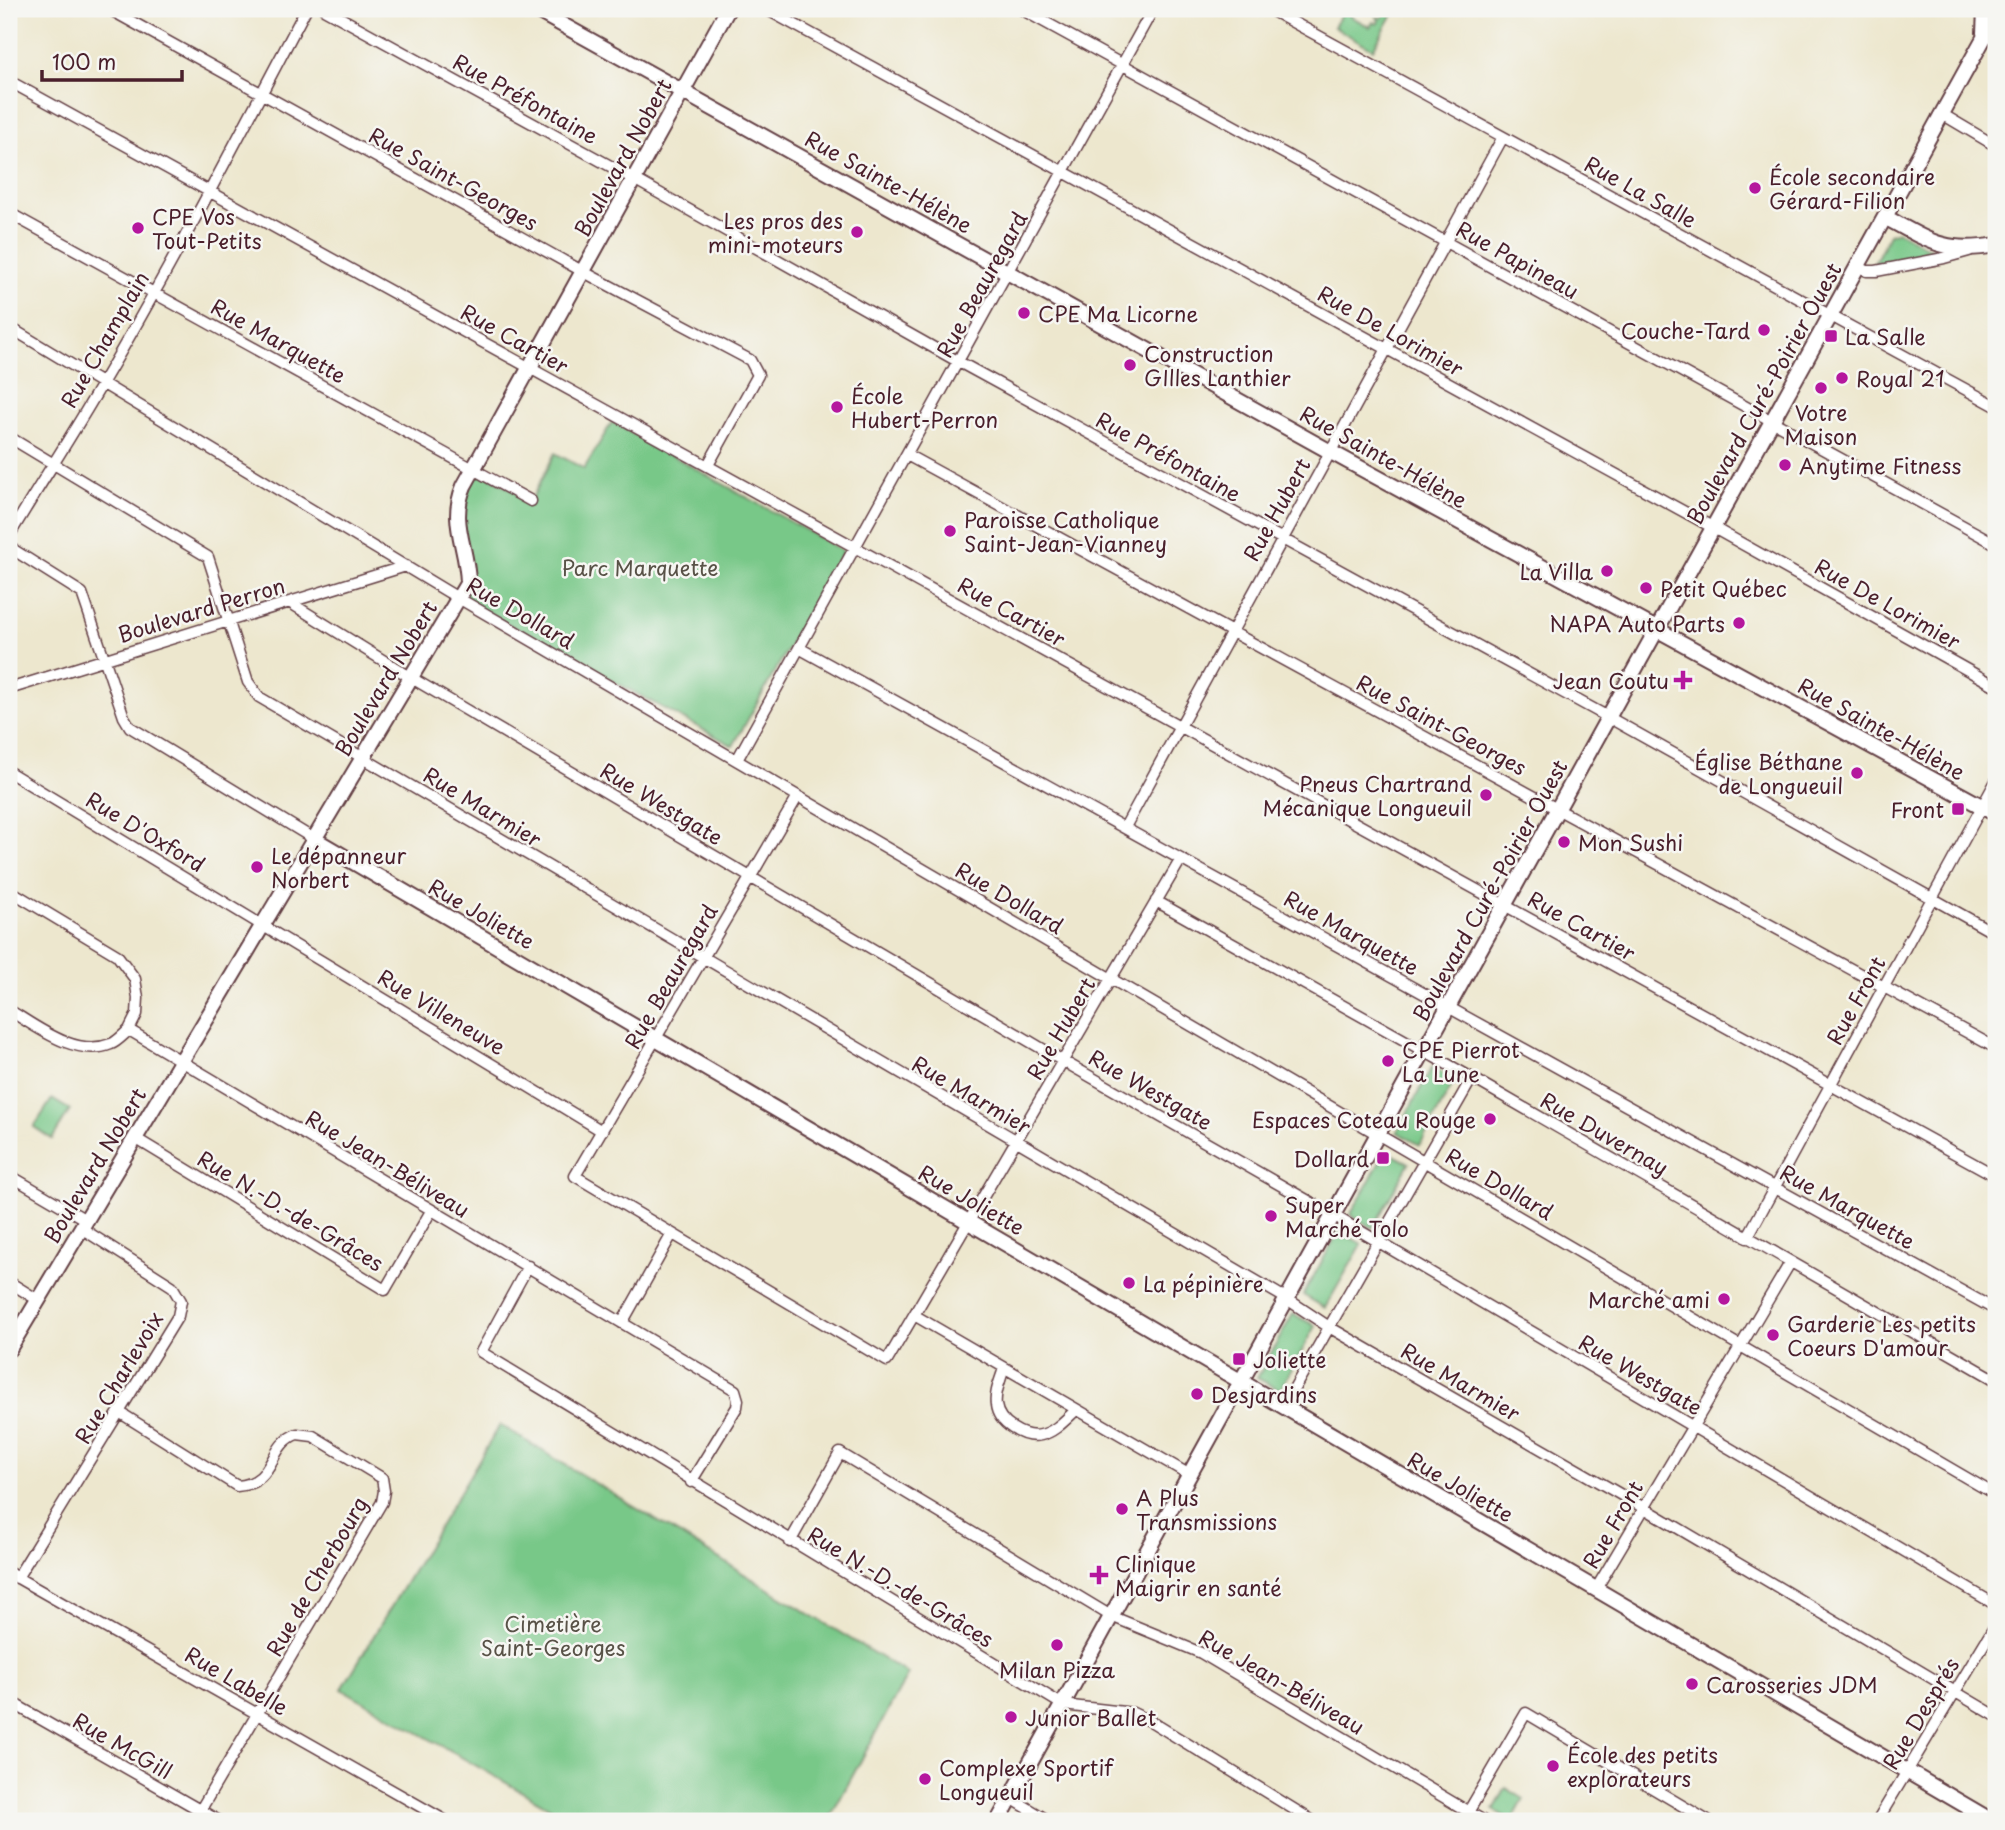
<svg xmlns="http://www.w3.org/2000/svg" width="2005" height="1830" font-family="'Playpen Sans',sans-serif">
  <style>
    .green { fill: #78c888; stroke: #61745a; stroke-width: 2 }
    .lines { fill: none; stroke-linecap: round; stroke-linejoin: round }
    .street-casing { stroke: #623d43; stroke-width: 13 }
    .secondary-casing { stroke: #623d43; stroke-width: 18 }
    .street { stroke: #fff; stroke-width: 10 }
    .secondary { stroke: #fff; stroke-width: 14 }
    .poi-dot { fill: #b5179e; stroke: #f6f6f2; stroke-width: 2.5 }
    .labels { text-anchor: middle; dominant-baseline: central; stroke-width: 5; stroke-linejoin: round; paint-order: stroke }
    .street-label { font-size: 21px; fill: #4a1f2b; stroke: #f6f6f2 }
    .poi-label { font-size: 21px; fill: #4a1f2b; stroke: #f6f6f2; text-anchor: start }
    .park-label { font-size: 21px; fill: #585247; stroke: #f6f6f2 }
  </style>
  <rect width="100%" height="100%" fill="#f6f6f2"/>
  <filter id="ink" filterUnits="userSpaceOnUse"><feTurbulence type="fractalNoise" baseFrequency=".0143" numOctaves="2"/><feDisplacementMap in="SourceGraphic" scale="14" xChannelSelector="R" yChannelSelector="G"/><feConvolveMatrix kernelMatrix="1 2 1 2 8 2 1 2 1" color-interpolation-filters="sRGB"/></filter>
  <filter id="wash" filterUnits="userSpaceOnUse"><feTurbulence type="fractalNoise" baseFrequency=".00686" numOctaves="4" result="noise"/><feDisplacementMap in="SourceGraphic" scale="28" xChannelSelector="R" yChannelSelector="G"/><feGaussianBlur stdDeviation="1.57" result="paint"/><feColorMatrix in="noise" values="0 0 0 0 0 0 0 0 0 0 0 0 0 0 0 0 0 1.4 0 .05"/><feComposite in="paint" operator="in"/></filter>
  <g filter="url(#wash)">
    <rect width="100%" height="100%" fill="#ede7ce"/>
    <path class="green" d="M1344,9h10l-4,7 20,11 3,-5 4,2 2,-3 -3,-4 6,1 6,-9h8l-23,40 -39,-22z
      M1898,231l34,19 -1,5 -57,9 15,-30z
      M612,422l231,129 -110,195 -275,-149 12,-20 -10,-54 14,-55 57,32 24,-47 29,16z
      M1432,1067l23,13 -35,65 -23,-13z
      M52,1099l18,11 -18,29 -18,-12z
      M1386,1151l23,12 -36,65 -23,-13z
      M1339,1231l23,13 -37,64 -22,-13z
      M1293,1314l23,12 -36,64 -23,-12z
      M500,1425l408,249 -80,147h-255l-231,-132z
      M1506,1788l18,11 -12,22 -18,-11z"/>
  </g>
  <g filter="url(#ink)">
    <g class="lines">
      <defs>
        <path id="street" d="M109,9l473,262 168,89 8,15 -50,90
          M324,9l310,170 325,183 649,355 388,217
          M766,9l946,518 284,159
          M1021,9l975,535
          M1269,9l727,397
          M9,81l1987,1095
          M1942,114l54,32
          M9,213l522,288
          M1858,266l9,5h9l68,-13 25,-7
          M9,327l439,265 1548,903
          M9,437l199,120 40,125 11,15 1028,602 42,28 322,185 345,204
          M907,455l1089,593
          M9,536c31,-52 64,-102 94,-154 72,-122 137,-248 203,-373
          M9,547l73,46 42,124 6,10 184,112
          M289,602l121,75 653,384 270,154 663,390
          M799,648l1197,662
          M9,689l397,-123
          M737,760l416,-751
          M9,772l593,359
          M798,796l-223,380 312,185 294,-502
          M1125,827l378,-690
          M9,890l108,65 18,24 3,19 -1,16 -8,16
          M1156,901l316,177 524,302
          M9,1010c28,17 67,48 102,34 6,-2 13,-10 18,-14l606,360 3,10 -1,7 -46,75
          M135,1138l250,152 46,-79
          M9,1175l77,45
          M1747,1238l249,-457
          M528,1266l-47,86 582,353 70,8 19,9 161,99
          M9,1282l29,18
          M914,1315l276,160
          M622,1323l50,-89
          M1004,1368c-3,11 -10,25 -8,37 2,18 27,34 45,30 14,-3 25,-16 35,-25
          M1284,1406l188,-328
          M119,1412l118,74c40,-3 30,-41 60,-52l16,2 69,42 2,13 -2,11 -188,319
          M790,1542l50,-89 271,163 90,37 283,168
          M9,1573l437,248
          M17,1578l161,-262 3,-15 -9,-15 -91,-58
          M1596,1589l194,-326
          M9,1701l210,120
          M1011,1798l38,23
          M1463,1821l63,-108 182,108
          M1877,1821l119,-197"/>
        <path id="secondary" d="M534,9l795,442 667,363
          M1984,33l1,-24
          M1885,217c44,24 60,37 111,28
          M314,839l1678,982
          M9,1349l459,-767c-1,-36 -19,-60 -4,-96l264,-477
          M998,1821l998,-1805"/>
      </defs>
      <use href="#street" class="street-casing"/>
      <use href="#secondary" class="secondary-casing"/>
      <use href="#street" class="street"/>
      <use href="#secondary" class="secondary"/>
    </g>
  </g>
  <g class="poi-dot">
    <circle cx="1755" cy="188" r="7"/>
    <circle cx="138" cy="228" r="7"/>
    <circle cx="857" cy="232" r="7"/>
    <circle cx="1024" cy="313" r="7"/>
    <circle cx="1764" cy="330" r="7"/>
    <rect x="1824" y="329" width="14" height="14" rx="3.5"/>
    <circle cx="1130" cy="365" r="7"/>
    <circle cx="1842" cy="378" r="7"/>
    <circle cx="1821" cy="388" r="7"/>
    <circle cx="837" cy="407" r="7"/>
    <circle cx="1785" cy="465" r="7"/>
    <circle cx="950" cy="531" r="7"/>
    <circle cx="1607" cy="571" r="7"/>
    <circle cx="1646" cy="588" r="7"/>
    <circle cx="1739" cy="623" r="7"/>
    <path d="M1679.5 669.5h7v7h7v7h-7v7h-7v-7h-7v-7h7z"/>
    <circle cx="1857" cy="773" r="7"/>
    <circle cx="1486" cy="795" r="7"/>
    <rect x="1951" y="802" width="14" height="14" rx="3.5"/>
    <circle cx="1564" cy="842" r="7"/>
    <circle cx="257" cy="867" r="7"/>
    <circle cx="1388" cy="1061" r="7"/>
    <circle cx="1490" cy="1119" r="7"/>
    <rect x="1376" y="1151" width="14" height="14" rx="3.5"/>
    <circle cx="1271" cy="1216" r="7"/>
    <circle cx="1129" cy="1283" r="7"/>
    <circle cx="1724" cy="1299" r="7"/>
    <circle cx="1773" cy="1335" r="7"/>
    <rect x="1232" y="1352" width="14" height="14" rx="3.5"/>
    <circle cx="1197" cy="1394" r="7"/>
    <circle cx="1122" cy="1509" r="7"/>
    <path d="M1095.5 1564.5h7v7h7v7h-7v7h-7v-7h-7v-7h7z"/>
    <circle cx="1057" cy="1645" r="7"/>
    <circle cx="1692" cy="1684" r="7"/>
    <circle cx="1011" cy="1717" r="7"/>
    <circle cx="1553" cy="1766" r="7"/>
    <circle cx="925" cy="1779" r="7"/>
  </g>
  <g class="labels">
    <g class="street-label">
      <text transform="translate(526 98) rotate(29)">Rue Préfontaine</text>
      <text transform="translate(622 157) rotate(-61)">Boulevard Nobert</text>
      <text transform="translate(454 178) rotate(29)">Rue Saint-Georges</text>
      <text transform="translate(889 181) rotate(29)">Rue Sainte-Hélène</text>
      <text transform="translate(1641 191) rotate(29)">Rue La Salle</text>
      <text transform="translate(1518 259) rotate(29)">Rue Papineau</text>
      <text transform="translate(981 284) rotate(-61)">Rue Beauregard</text>
      <text transform="translate(1391 330) rotate(29)">Rue De Lorimier</text>
      <text transform="translate(515 338) rotate(29)">Rue Cartier</text>
      <text transform="translate(104 339) rotate(-60)">Rue Champlain</text>
      <text transform="translate(279 340) rotate(29)">Rue Marquette</text>
      <text transform="translate(1763 393) rotate(-61)">Boulevard Curé-Poirier Ouest</text>
      <text transform="translate(1169 456) rotate(29)">Rue Préfontaine</text>
      <text transform="translate(1384 456) rotate(29)">Rue Sainte-Hélène</text>
      <text transform="translate(1276 509) rotate(-61)">Rue Hubert</text>
      <text transform="translate(1888 603) rotate(29)">Rue De Lorimier</text>
      <text transform="translate(201 609) rotate(-17)">Boulevard Perron</text>
      <text transform="translate(1012 611) rotate(29)">Rue Cartier</text>
      <text transform="translate(521 612) rotate(30)">Rue Dollard</text>
      <text transform="translate(385 678) rotate(-59)">Boulevard Nobert</text>
      <text transform="translate(1442 724) rotate(28)">Rue Saint-Georges</text>
      <text transform="translate(1882 728) rotate(29)">Rue Sainte-Hélène</text>
      <text transform="translate(662 803) rotate(31)">Rue Westgate</text>
      <text transform="translate(483 806) rotate(31)">Rue Marmier</text>
      <text transform="translate(146 831) rotate(31)">Rue D'Oxford</text>
      <text transform="translate(1489 890) rotate(-61)">Boulevard Curé-Poirier Ouest</text>
      <text transform="translate(1010 897) rotate(30)">Rue Dollard</text>
      <text transform="translate(482 913) rotate(30)">Rue Joliette</text>
      <text transform="translate(1582 925) rotate(29)">Rue Cartier</text>
      <text transform="translate(1352 932) rotate(29)">Rue Marquette</text>
      <text transform="translate(670 976) rotate(-60)">Rue Beauregard</text>
      <text transform="translate(1855 1000) rotate(-61)">Rue Front</text>
      <text transform="translate(442 1011) rotate(31)">Rue Villeneuve</text>
      <text transform="translate(1060 1028) rotate(-60)">Rue Hubert</text>
      <text transform="translate(1151 1089) rotate(30)">Rue Westgate</text>
      <text transform="translate(972 1094) rotate(30)">Rue Marmier</text>
      <text transform="translate(1605 1133) rotate(30)">Rue Duvernay</text>
      <text transform="translate(388 1163) rotate(31)">Rue Jean-Béliveau</text>
      <text transform="translate(94 1165) rotate(-59)">Boulevard Nobert</text>
      <text transform="translate(1500 1183) rotate(30)">Rue Dollard</text>
      <text transform="translate(972 1199) rotate(30)">Rue Joliette</text>
      <text transform="translate(1848 1206) rotate(29)">Rue Marquette</text>
      <text transform="translate(291 1210) rotate(31)">Rue N.-D.-de-Grâces</text>
      <text transform="translate(1641 1374) rotate(30)">Rue Westgate</text>
      <text transform="translate(118 1377) rotate(-59)">Rue Charlevoix</text>
      <text transform="translate(1461 1381) rotate(30)">Rue Marmier</text>
      <text transform="translate(1461 1486) rotate(30)">Rue Joliette</text>
      <text transform="translate(1612 1524) rotate(-60)">Rue Front</text>
      <text transform="translate(316 1576) rotate(-60)">Rue de Cherbourg</text>
      <text transform="translate(901 1586) rotate(31)">Rue N.-D.-de-Grâces</text>
      <text transform="translate(237 1680) rotate(30)">Rue Labelle</text>
      <text transform="translate(1282 1681) rotate(30)">Rue Jean-Béliveau</text>
      <text transform="translate(1920 1713) rotate(-59)">Rue Després</text>
      <text transform="translate(123 1745) rotate(30)">Rue McGill</text>
    </g>
    <g class="poi-label">
      <text x="1769" y="176">École secondaire<tspan x="1769" dy="24">Gérard-Filion</tspan></text>
      <text x="152" y="216">CPE Vos<tspan x="152" dy="24">Tout-Petits</tspan></text>
      <text x="843" y="220" text-anchor="end">Les pros des<tspan x="843" dy="24">mini-moteurs</tspan></text>
      <text x="1038" y="313">CPE Ma Licorne</text>
      <text x="1750" y="330" text-anchor="end">Couche-Tard</text>
      <text x="1845" y="336">La Salle</text>
      <text x="1144" y="353">Construction<tspan x="1144" dy="24">GIlles Lanthier</tspan></text>
      <text x="1856" y="378">Royal 21</text>
      <text x="851" y="395">École<tspan x="851" dy="24">Hubert-Perron</tspan></text>
      <text x="1821" y="412" text-anchor="middle">Votre<tspan x="1821" dy="24">Maison</tspan></text>
      <text x="1799" y="465">Anytime Fitness</text>
      <text x="964" y="519">Paroisse Catholique<tspan x="964" dy="24">Saint-Jean-Vianney</tspan></text>
      <text x="1593" y="571" text-anchor="end">La Villa</text>
      <text x="1660" y="588">Petit Québec</text>
      <text x="1725" y="623" text-anchor="end">NAPA Auto Parts</text>
      <text x="1669" y="680" text-anchor="end">Jean Coutu</text>
      <text x="1843" y="761" text-anchor="end">Église Béthane<tspan x="1843" dy="24">de Longueuil</tspan></text>
      <text x="1472" y="783" text-anchor="end">Pneus Chartrand<tspan x="1472" dy="24">Mécanique Longueuil</tspan></text>
      <text x="1944" y="809" text-anchor="end">Front</text>
      <text x="1578" y="842">Mon Sushi</text>
      <text x="271" y="855">Le dépanneur<tspan x="271" dy="24">Norbert</tspan></text>
      <text x="1402" y="1049">CPE Pierrot<tspan x="1402" dy="24">La Lune</tspan></text>
      <text x="1476" y="1119" text-anchor="end">Espaces Coteau Rouge</text>
      <text x="1369" y="1158" text-anchor="end">Dollard</text>
      <text x="1285" y="1204">Super<tspan x="1285" dy="24">Marché Tolo</tspan></text>
      <text x="1143" y="1283">La pépinière</text>
      <text x="1710" y="1299" text-anchor="end">Marché ami</text>
      <text x="1787" y="1323">Garderie Les petits<tspan x="1787" dy="24">Coeurs D'amour</tspan></text>
      <text x="1253" y="1359">Joliette</text>
      <text x="1211" y="1394">Desjardins</text>
      <text x="1136" y="1497">A Plus<tspan x="1136" dy="24">Transmissions</tspan></text>
      <text x="1115" y="1563">Clinique<tspan x="1115" dy="24">Maigrir en santé</tspan></text>
      <text x="1057" y="1669" text-anchor="middle">Milan Pizza</text>
      <text x="1706" y="1684">Carosseries JDM</text>
      <text x="1025" y="1717">Junior Ballet</text>
      <text x="1567" y="1754">École des petits<tspan x="1567" dy="24">explorateurs</tspan></text>
      <text x="939" y="1767">Complexe Sportif<tspan x="939" dy="24">Longueuil</tspan></text>
    </g>
    <g class="park-label">
      <text x="640" y="567">Parc Marquette</text>
      <text x="553" y="1623">Cimetière<tspan x="553" dy="24">Saint-Georges</tspan></text>
    </g>
  </g>
  <rect width="2005" height="1830" fill="none" stroke="#f6f6f2" stroke-width="35"/>
  <path d="M42 70v10h140v-10" fill="none" stroke="#4a1f2b" stroke-width="3.5"/>
  <text x="52" y="70" font-size="21" fill="#4a1f2b" stroke="#f6f6f2" stroke-width="5" paint-order="stroke">100 m</text>
</svg>
